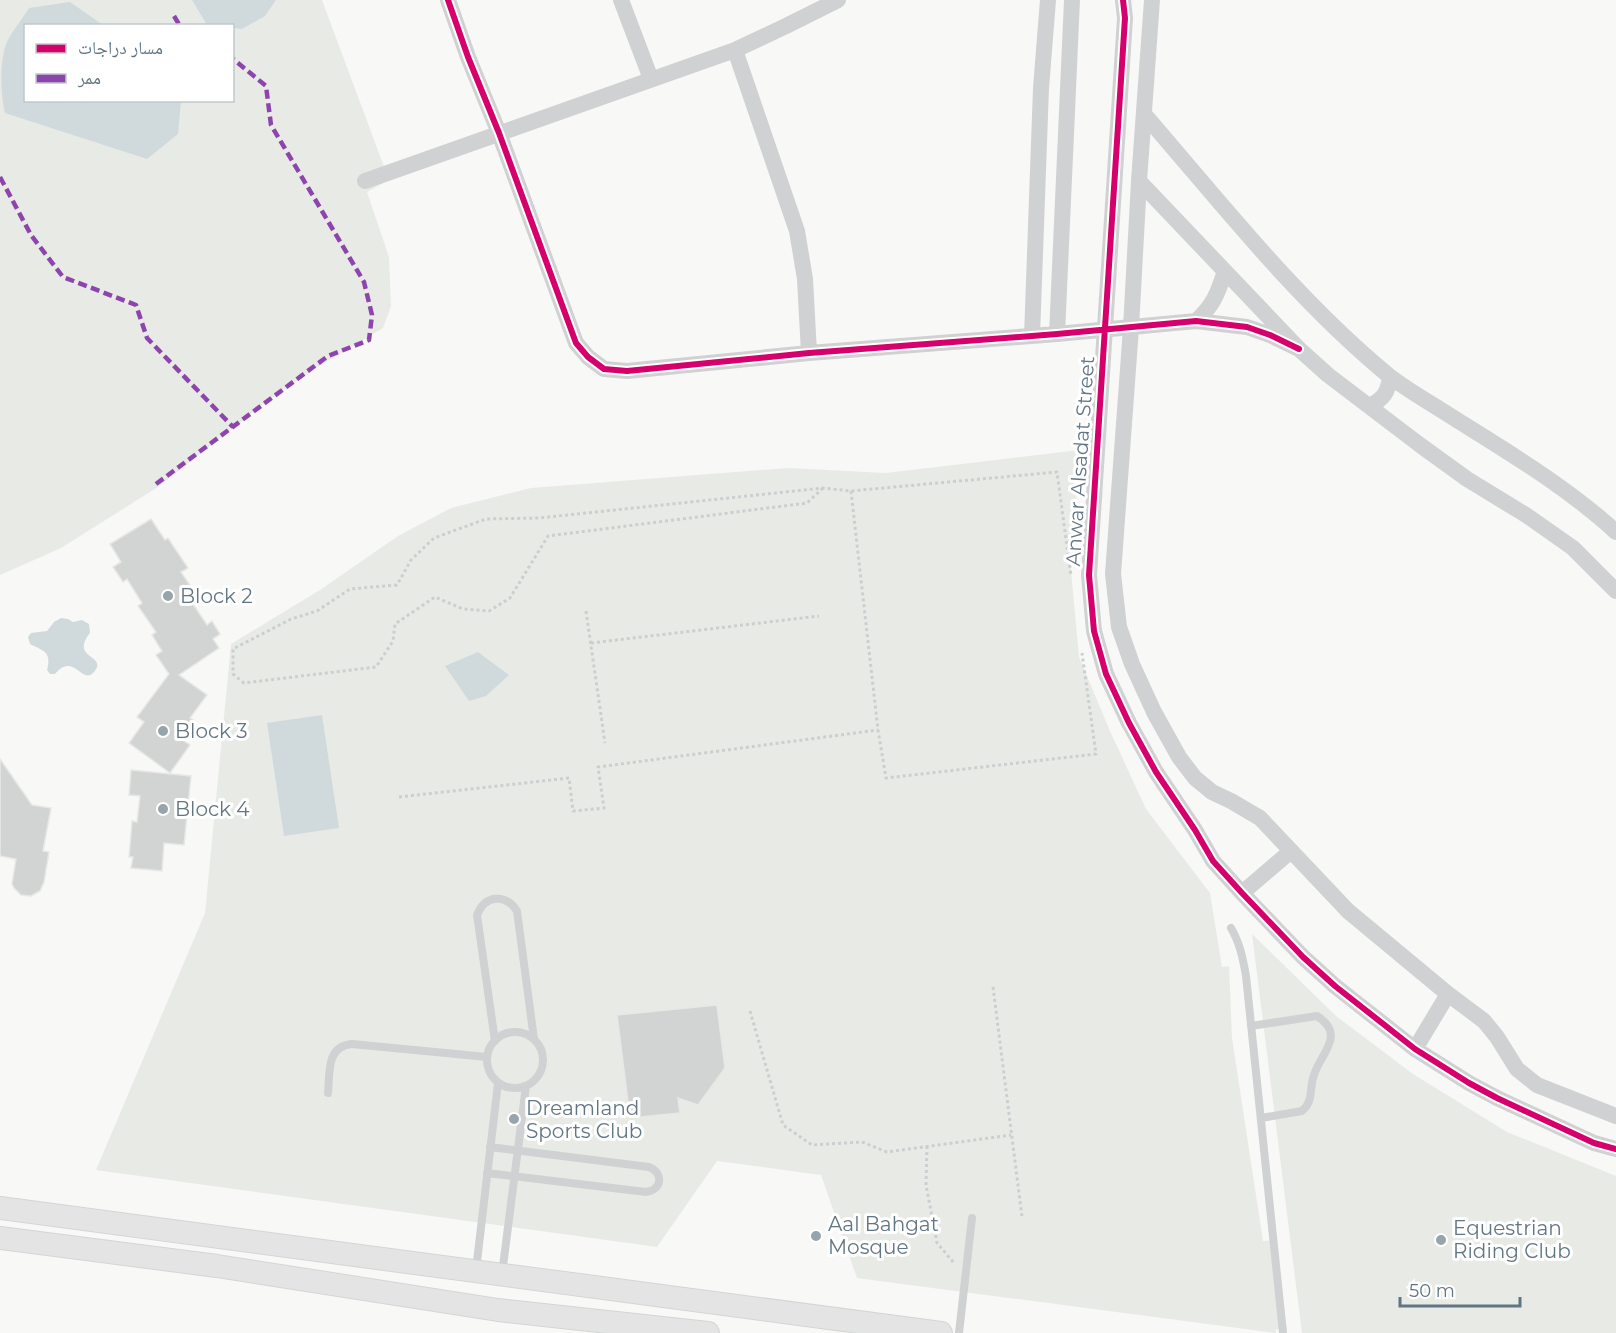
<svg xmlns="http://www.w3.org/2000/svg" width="1616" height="1333" font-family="Montserrat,'Noto Naskh Arabic',sans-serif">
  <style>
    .green { fill: #e8ebe5; fill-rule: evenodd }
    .water { fill: #d0d9dc }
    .building { fill: #d2d4d4; stroke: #e7e7e6; stroke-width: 1.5 }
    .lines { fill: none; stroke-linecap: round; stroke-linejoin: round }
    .secondary-casing { stroke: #d4d6d6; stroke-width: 24 }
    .path { stroke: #cdcecf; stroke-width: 3; stroke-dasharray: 3 3; stroke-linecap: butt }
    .lane { stroke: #d0d1d2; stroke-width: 8 }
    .street { stroke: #d0d1d2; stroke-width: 16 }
    .secondary { stroke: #e3e4e3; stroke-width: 22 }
    .quiet { stroke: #8e44ad; stroke-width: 4.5; stroke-dasharray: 9 4.5; stroke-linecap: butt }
    .cycleway-casing { stroke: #fff; stroke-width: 10 }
    .cycleway { stroke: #d6006c; stroke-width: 6 }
    .poi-dot { fill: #96a4ac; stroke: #fff; stroke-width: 2 }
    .labels { text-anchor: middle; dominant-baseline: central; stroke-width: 6; stroke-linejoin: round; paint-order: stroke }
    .street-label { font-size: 20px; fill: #617683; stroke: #fff }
    .poi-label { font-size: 20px; fill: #617683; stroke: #fff; text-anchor: start }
  </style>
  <rect width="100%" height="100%" fill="#f8f8f7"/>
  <path class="green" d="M0,0h322l67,180 -22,12 22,65 2,49 -8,22 -67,40 -51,35 -107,84 -97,61 -61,27zM26,26h206v74h-206z
    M1080,450l-9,120 8,87 31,74 36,78 64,84 12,74 7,-1 3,72 31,203 12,-1 12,91 -11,-2v4l-419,-55 -36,-103 -104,-14 -60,86 -561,-77 109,-257 26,-269 89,-54 78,-54 53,-28 80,-20 257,-20 98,5z
    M1252,934l84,82 77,58 94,58 109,44v157h-314z"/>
  <path class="water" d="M192,0h84l-11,16 -23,13 -9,-1 -1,-2 -25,-1z
    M70,2l33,23 -77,1v74l155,1 -3,33 -31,25 -142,-46c-5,-20 -5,-51 1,-69 6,-13 16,-24 23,-36z
    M61,618l7,1 5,3 9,-2 7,4 1,9c-21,26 19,22 4,39 -12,14 -20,-21 -39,2h-5l-3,-4c5,-19 -4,-19 -17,-26l-2,-7 3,-4 16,-2 7,-9z
    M478,652l31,23 -23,21 -17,5 -24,-35z
    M322,715l17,113 -55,8 -17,-113z"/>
  <path class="building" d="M151,519l14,21 3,-2 20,30 -7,4 19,28 -7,4 14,21 5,-4 8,13 -7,5 6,9 -40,27 28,20 -17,23 5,3 -14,18 9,6 -20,28 -41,-30 15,-21 -7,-5 32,-43 -13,-19 6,-4 -10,-16 4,-3 -18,-26 4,-3 -15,-24 -4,3 -10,-15 8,-5 -11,-18z
    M0,759l32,46 19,3 -8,43 6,1 -5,30 -4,9 -9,5 -10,-1 -7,-7 -2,-4 4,-25 -16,-3z
    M131,770l60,6 -7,69 -20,-2 -2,28 -31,-3 2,-11h-4l3,-36 5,1 3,-26 -11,-1z
    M717,1005l8,63 -27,37 -20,-7 2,15 -50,5 -13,-103z"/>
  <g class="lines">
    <defs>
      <path id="secondary" d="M0,1208l941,125
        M0,1238l217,28 281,44 210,23"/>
    </defs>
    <use href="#secondary" class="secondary-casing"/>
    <path class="path" d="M823,488l-16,15 -259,33 -38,62 -21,13 -26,-2 -28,-12 -40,27 -2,17 -17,26 -132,16 -11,-9v-25l58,-30 26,-8 33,-22 47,-4 14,-25 23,-22 52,-19 53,-1 284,-30 28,3 206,-19 14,104
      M851,491l27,239 8,48 210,-24 -14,-101
      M586,611l19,132
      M591,643l228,-27
      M399,797l170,-19 4,33 31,-3 -6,-41 280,-37
      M993,987l29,230
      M750,1011l33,114 29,20 50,-3 25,10 124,-17
      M927,1146l-1,39 11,58 17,20"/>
    <path class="lane" d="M1231,928c9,15 12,31 15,48l37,357
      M1251,1026l66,-10c30,19 3,38 -3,59 -5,13 0,26 -12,36l-41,7
      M487 1060a28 28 0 1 1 56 0a28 28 0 1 1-56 0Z
      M495,1041l-18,-126c8,-20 28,-22 40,-4l17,128
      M328,1093c2,-20 -2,-47 24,-49l135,13
      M487,1173l159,19c16,-2 18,-19 3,-25l-159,-20
      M476,1270l22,-187
      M502,1274l24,-188
      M959,1333l13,-115"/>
    <path class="street" d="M448,0l20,57 31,76 77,210 12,14 16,12 23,2 182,-18 248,-19 139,-13 51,6 23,8 29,14
      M621,0l30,79
      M1123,0l2,18 -36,557 5,56 12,43 23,49 27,49 39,58 18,31 29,32 61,64 32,29 80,63 54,34 28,15 97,45 22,6
      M1152,0l-13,181 -8,147 -18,246 6,53 13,37 22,48 25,45 16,21 17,14 19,9 29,17 88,93 100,83 36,27 13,16 20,32 20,16 79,31
      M735,50l62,181 8,48 4,74
      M1144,114c78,90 152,185 244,261 19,15 41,27 61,40 57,36 117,71 167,117
      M365,181l370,-131 51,-24 52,-26
      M1139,181l160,168 29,26 92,70 47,34 59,36 47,33 43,43
      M1196,321c17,-15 22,-28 29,-50
      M1057,334l15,-334
      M1032,336l9,-248 7,-88
      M1369,406c15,-7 19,-14 21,-29
      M1242,893l49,-42
      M1415,1049l33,-55"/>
    <use href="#secondary" class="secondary"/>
    <path class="quiet" d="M174,16l6,10
      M0,177l31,58 32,42 73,28 11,33 86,89
      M156,484l172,-128 41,-16 3,-25 -8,-33 -93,-157 -5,-39 -34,-28"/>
    <defs>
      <path id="cycleway" d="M448,0l20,57 31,76 77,210 12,14 16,12 23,2 182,-18 248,-19 139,-13 51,6 23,8 29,14
        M1123,0l2,18 -36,557 5,56 12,43 23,49 27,49 39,58 18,31 29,32 61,64 32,29 80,63 54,34 28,15 97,45 22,6"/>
    </defs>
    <use href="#cycleway" class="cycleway-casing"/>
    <use href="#cycleway" class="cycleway"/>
  </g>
  <g class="poi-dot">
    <circle cx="168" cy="596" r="6"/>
    <circle cx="163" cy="731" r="6"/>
    <circle cx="163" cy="809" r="6"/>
    <circle cx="514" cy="1119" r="6"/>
    <circle cx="816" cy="1236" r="6"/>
    <circle cx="1441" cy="1240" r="6"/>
  </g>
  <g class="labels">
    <g class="street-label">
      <text transform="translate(1080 461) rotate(-86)">Anwar Alsadat Street</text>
    </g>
    <g class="poi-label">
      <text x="180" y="596">Block 2</text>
      <text x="175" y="731">Block 3</text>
      <text x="175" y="809">Block 4</text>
      <text x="526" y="1108">Dreamland<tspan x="526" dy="23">Sports Club</tspan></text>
      <text x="828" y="1224">Aal Bahgat<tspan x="828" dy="23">Mosque</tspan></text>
      <text x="1453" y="1228">Equestrian<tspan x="1453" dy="23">Riding Club</tspan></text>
    </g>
  </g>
  <rect x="24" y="24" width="210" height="78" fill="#ffffff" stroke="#c0c8cd" stroke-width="1.5"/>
  <rect x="36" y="44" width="30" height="9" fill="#d6006c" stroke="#c0c8cd" stroke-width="1.5"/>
  <text x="78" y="54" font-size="18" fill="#617683">مسار دراجات</text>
  <rect x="36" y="74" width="30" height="9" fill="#8e44ad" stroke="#c0c8cd" stroke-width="1.5"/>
  <text x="78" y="84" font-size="18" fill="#617683">ممر</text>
  <path d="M1400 1297v9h120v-9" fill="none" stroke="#617683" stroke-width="3"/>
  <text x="1409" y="1297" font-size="18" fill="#617683" stroke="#ffffff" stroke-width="4.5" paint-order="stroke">50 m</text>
</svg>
